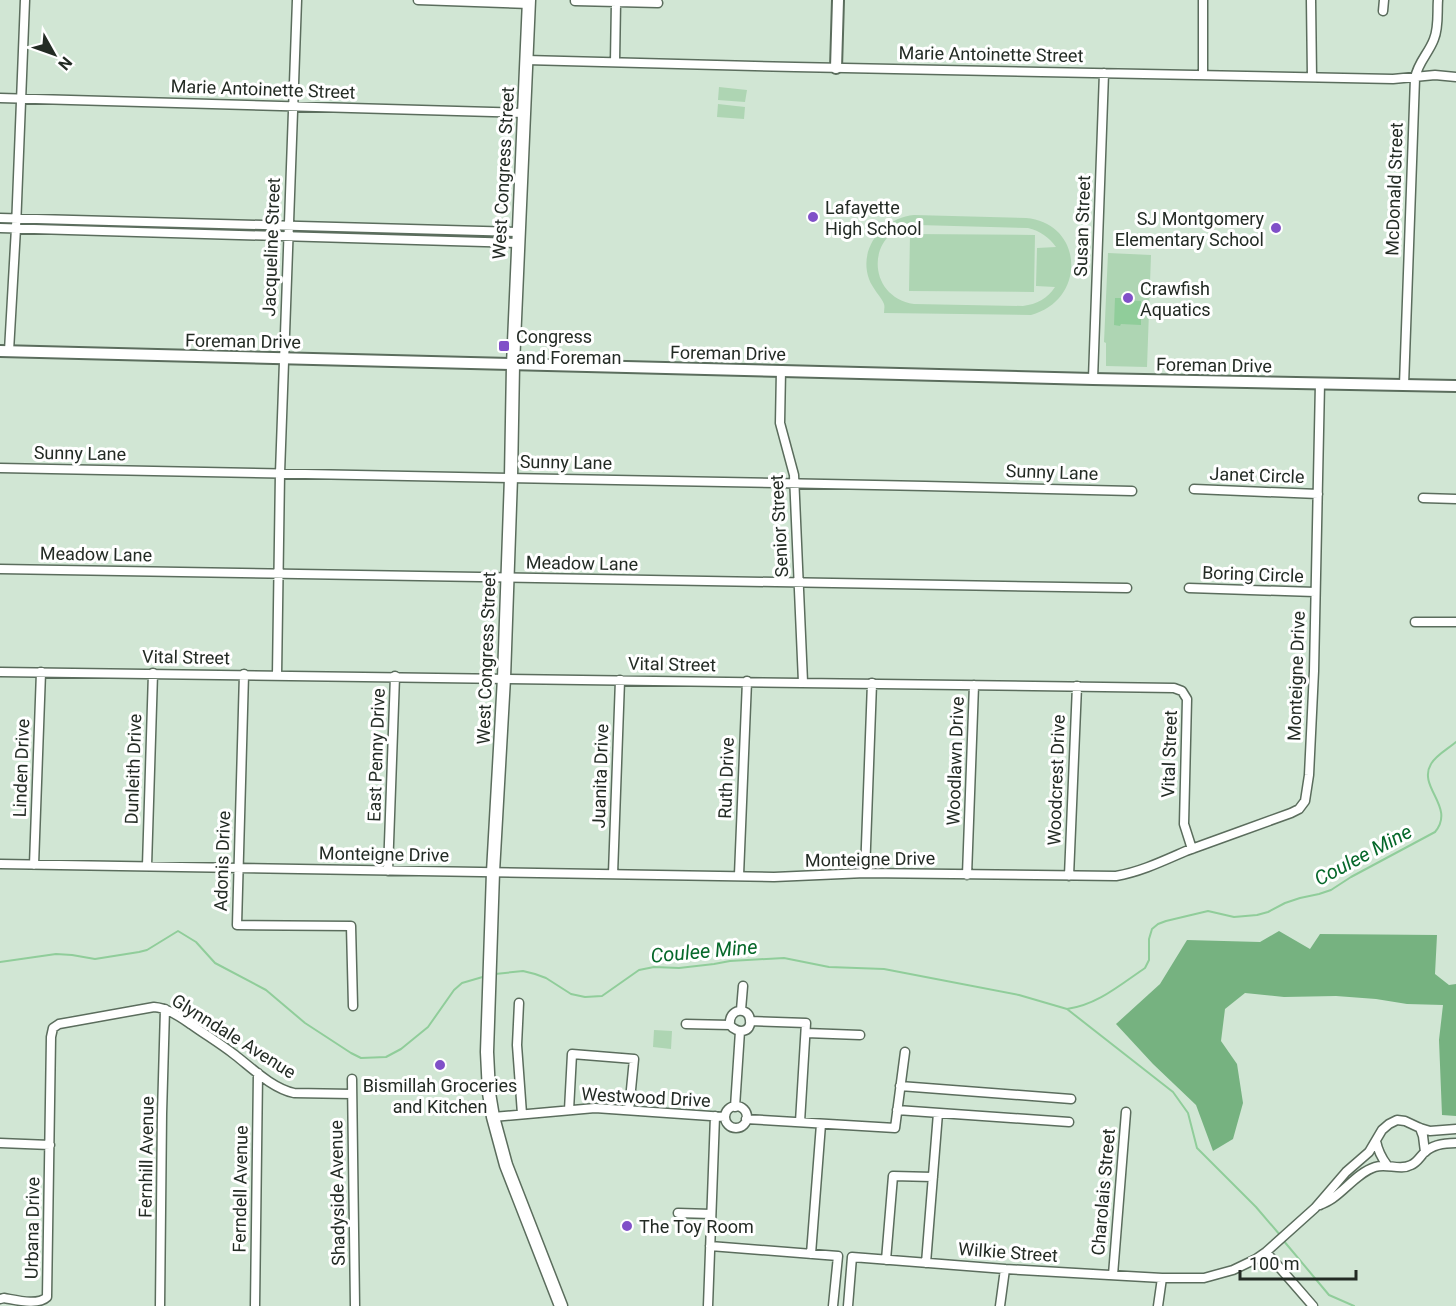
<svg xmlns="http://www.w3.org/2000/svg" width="1456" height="1306" font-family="Roboto,sans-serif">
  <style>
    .green { fill: #aed5b3; fill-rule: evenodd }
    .forest { fill: #76b280 }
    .water { fill: #90cd9a }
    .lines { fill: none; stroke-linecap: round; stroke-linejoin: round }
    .stream { stroke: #90cd9a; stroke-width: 2 }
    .minor-casing { stroke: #5b6d5d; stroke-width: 11 }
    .tertiary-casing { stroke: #5b6d5d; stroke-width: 14 }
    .secondary-casing { stroke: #5b6d5d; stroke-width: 15 }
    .minor { stroke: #fff; stroke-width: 8 }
    .tertiary { stroke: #fff; stroke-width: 10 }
    .secondary { stroke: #fff; stroke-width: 12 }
    .poi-dot { fill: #8050c8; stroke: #fff; stroke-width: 2 }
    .labels { text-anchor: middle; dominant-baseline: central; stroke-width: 6; stroke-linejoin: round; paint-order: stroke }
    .street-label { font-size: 18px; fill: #232b24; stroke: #fff }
    .poi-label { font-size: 18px; fill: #232b24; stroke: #fff; text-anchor: start }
    .water-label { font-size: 20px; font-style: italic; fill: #06682a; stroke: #fff }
  </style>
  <rect width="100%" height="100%" fill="#d1e6d4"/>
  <path class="green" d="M719,87l28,3 -2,12 -27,-2z
    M718,104l27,3 -1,12 -27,-2z
    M914,215l112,3c58,5 61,82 5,97l-147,-2c0,-3 1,-6 0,-9 -2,-6 -12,-16 -15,-25 -11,-31 14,-61 45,-64zM918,225l110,3c12,3 21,9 28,19l-19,1 -1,38 19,1c-8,12 -18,17 -32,19l-109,-2c-51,-8 -47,-79 4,-79z
    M910,234l125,1 -1,57 -125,-1z
    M1108,253l43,2 -4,112 -41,-1v-23l-2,-1z
    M654,1030l18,1 -1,18 -18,-2z"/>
  <path class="forest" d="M1279,931l31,18 10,-15 117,1 -2,39 14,11 7,-1v132l-14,-1 -3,-75 4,-35 -36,-1 -31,-5 -40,-3 -52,1 -39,-4 -20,16 -4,32 16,23 6,39 -10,36 -20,12 -17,-46 -43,-41 -37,-40 44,-40 27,-44 73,2z"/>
  <path class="water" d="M1115,298h6l1,2 19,1v24l-20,-1 -1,2 -6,-1z"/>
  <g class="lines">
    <path class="stream" d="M0,962l56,-8 16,1 23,4 44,-7 8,-2 31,-19 18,11 19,21 51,27 39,33 46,30 10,5 25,-1 15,-8 27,-22 26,-37 8,-7 24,-7
      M495,974l28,-3 12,3 11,4 25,16 14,3 17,-1 37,-26 15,-3 25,1 35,-4 16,-3 54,-3 45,9 55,2 135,26 48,14 106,83 15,21 9,35 59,59 24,28
      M1067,1009c30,-4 53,-24 78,-41l4,-8v-21l3,-10 6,-5 8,-3 42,-10 26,6 23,-2 11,-3 17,-9 15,-5 19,-4 12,-4 20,-13 84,-45c21,-25 -18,-45 -4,-68 5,-9 17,-15 25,-22
      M1283,1240l46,55 25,11"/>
    <defs>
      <path id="minor" d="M418,0l111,4
        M1203,0v75
        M1311,0l1,77
        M575,1l83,2
        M1383,11l1,-11
        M526,60l269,7 598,12 42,-4 21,2
        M615,62l1,-60
        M0,98l524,15
        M0,218l518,14
        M0,228l518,15
        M9,351l7,-123 9,-228
        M781,370l-1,53 14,52 9,207
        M1093,379l11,-306
        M1404,385l11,-307c3,-16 14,-25 19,-39 5,-12 3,-27 4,-39
        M0,468l925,18 207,5
        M1194,489l124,5
        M1423,498l33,1
        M0,569l1127,19
        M1189,588l126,4
        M1415,622h41
        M0,672l1174,16 8,3 5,8 -3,125 8,25
        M244,674l-7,251 114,1 2,80
        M277,675l3,-202 17,-473
        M0,864l774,13 91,-4 251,3c24,-4 47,-15 70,-25 35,-13 70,-25 105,-38l8,-4 6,-8 4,-26 5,-104 6,-288
        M34,865l7,-193
        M147,866l6,-193
        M388,871l7,-195
        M865,873l7,-190
        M613,874l7,-194
        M739,875l8,-194
        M967,875l7,-190
        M1069,876l8,-190
        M519,1003l-2,42 5,69
        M741,1010l2,-24
        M750,1021l56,2 -6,99
        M686,1024l44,1c7,9 22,8 20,-5 -1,-14 -22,-12 -20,5
        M806,1033l54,2
        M352,1079l3,227
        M900,1086l171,13
        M725 1117a11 11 0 1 1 22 0a11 11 0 1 1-22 0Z
        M735,1107l5,-76
        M569,1110l3,-56 62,5 -5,51
        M897,1110l172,12
        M493,1117l102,-9 130,9
        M746,1119l149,9 10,-76
        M1420,1128l3,8 2,16
        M1376,1141c2,10 5,16 11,24
        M0,1143l50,2
        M1320,1205c4,-2 9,-4 13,-7 13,-9 26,-26 42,-31 12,-4 25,4 36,-2 7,-3 9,-9 14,-13 8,-8 21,-9 31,-9
        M678,1213l33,1
        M710,1246l128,10 -5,50
        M1266,1252l47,54
        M811,1254l10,-130
        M886,1260l7,-84 40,1
        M926,1263l12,-150
        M1113,1275l13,-163
        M0,1299l4,-1c12,2 34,8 43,-1l4,-260 2,-9 6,-4 95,-17c14,1 26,10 38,18 14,10 29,19 43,30 18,14 37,33 59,38l58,1
        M160,1306l2,-192 3,-105
        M255,1306l3,-233
        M708,1306l7,-190
        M848,1306l4,-49 153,12 157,9h42l29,-8 23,-11 10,-7 49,-44 31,-36 23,-20 13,-22 7,-6 8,-4 8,1 15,7 10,3 26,-2
        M1000,1306l5,-37
        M1158,1306l4,-28"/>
      <path id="tertiary" d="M836,68l2,-68
        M0,351l1093,28 363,7"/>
      <path id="secondary" d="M529,0l-16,365 -2,112 -7,201 -11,194 -6,180 2,41 4,24 13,48 55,141"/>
    </defs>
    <use href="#minor" class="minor-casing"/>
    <use href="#tertiary" class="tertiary-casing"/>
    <use href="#secondary" class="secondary-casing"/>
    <use href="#minor" class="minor"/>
    <use href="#tertiary" class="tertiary"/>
    <use href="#secondary" class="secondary"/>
  </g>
  <g class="poi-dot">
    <circle cx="813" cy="217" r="6"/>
    <circle cx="1276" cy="228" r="6"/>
    <circle cx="1128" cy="298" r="6"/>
    <rect x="498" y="340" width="12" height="12" rx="3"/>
    <circle cx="440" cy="1065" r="6"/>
    <circle cx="627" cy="1226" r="6"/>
  </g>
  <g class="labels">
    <g class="street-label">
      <text transform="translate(991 54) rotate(1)">Marie Antoinette Street</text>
      <text transform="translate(263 89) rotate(2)">Marie Antoinette Street</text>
      <text transform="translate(503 173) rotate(-87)">West Congress Street</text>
      <text transform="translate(1394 189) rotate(-88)">McDonald Street</text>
      <text transform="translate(1082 226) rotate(-88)">Susan Street</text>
      <text transform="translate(271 247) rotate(-88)">Jacqueline Street</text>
      <text transform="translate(243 341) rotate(1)">Foreman Drive</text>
      <text transform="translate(728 353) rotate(1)">Foreman Drive</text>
      <text transform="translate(1214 365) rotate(1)">Foreman Drive</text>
      <text transform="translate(80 453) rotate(1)">Sunny Lane</text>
      <text transform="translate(566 462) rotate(1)">Sunny Lane</text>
      <text transform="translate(1052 472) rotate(2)">Sunny Lane</text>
      <text transform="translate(1257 475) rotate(2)">Janet Circle</text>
      <text transform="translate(779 526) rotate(-93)">Senior Street</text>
      <text transform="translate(96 554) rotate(1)">Meadow Lane</text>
      <text transform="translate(582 563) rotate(1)">Meadow Lane</text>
      <text transform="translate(1253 574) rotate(2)">Boring Circle</text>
      <text transform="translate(186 657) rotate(1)">Vital Street</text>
      <text transform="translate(486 658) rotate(-88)">West Congress Street</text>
      <text transform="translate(672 664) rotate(1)">Vital Street</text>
      <text transform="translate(1296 676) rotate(-88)">Monteigne Drive</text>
      <text transform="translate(1169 754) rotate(-88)">Vital Street</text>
      <text transform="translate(376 755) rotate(-88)">East Penny Drive</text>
      <text transform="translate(955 761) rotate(-88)">Woodlawn Drive</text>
      <text transform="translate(21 768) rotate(-88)">Linden Drive</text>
      <text transform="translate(133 769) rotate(-88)">Dunleith Drive</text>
      <text transform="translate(600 776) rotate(-88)">Juanita Drive</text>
      <text transform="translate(726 778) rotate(-88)">Ruth Drive</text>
      <text transform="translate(1056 780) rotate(-88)">Woodcrest Drive</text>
      <text transform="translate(384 854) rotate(1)">Monteigne Drive</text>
      <text transform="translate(870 859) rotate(-1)">Monteigne Drive</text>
      <text transform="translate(222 861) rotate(-88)">Adonis Drive</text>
      <text transform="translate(234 1036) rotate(32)">Glynndale Avenue</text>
      <text transform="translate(646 1097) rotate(3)">Westwood Drive</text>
      <text transform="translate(146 1157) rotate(-89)">Fernhill Avenue</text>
      <text transform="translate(240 1189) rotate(-89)">Ferndell Avenue</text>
      <text transform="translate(1103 1192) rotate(-85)">Charolais Street</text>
      <text transform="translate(337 1193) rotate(-91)">Shadyside Avenue</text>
      <text transform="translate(32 1228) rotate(-89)">Urbana Drive</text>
      <text transform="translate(1008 1252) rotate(4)">Wilkie Street</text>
    </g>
    <g class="poi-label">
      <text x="825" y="207">Lafayette<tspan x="825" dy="21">High School</tspan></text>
      <text x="1264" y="218" text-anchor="end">SJ Montgomery<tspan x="1264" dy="21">Elementary School</tspan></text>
      <text x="1140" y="288">Crawfish<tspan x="1140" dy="21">Aquatics</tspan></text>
      <text x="516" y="336">Congress<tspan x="516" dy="21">and Foreman</tspan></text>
      <text x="440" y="1085" text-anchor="middle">Bismillah Groceries<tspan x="440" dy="21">and Kitchen</tspan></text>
      <text x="639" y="1226">The Toy Room</text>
    </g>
    <g class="water-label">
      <text transform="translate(1363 855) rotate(-28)">Coulee Mine</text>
      <text transform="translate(704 951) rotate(-5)">Coulee Mine</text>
    </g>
  </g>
  <g transform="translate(54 54) rotate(130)" stroke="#ffffff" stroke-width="4.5" paint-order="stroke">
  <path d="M0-4.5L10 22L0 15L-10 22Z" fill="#232b24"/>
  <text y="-9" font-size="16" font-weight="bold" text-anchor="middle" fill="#232b24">N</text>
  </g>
  <path d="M1240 1270v9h116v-9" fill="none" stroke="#232b24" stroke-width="3"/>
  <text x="1249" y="1270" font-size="18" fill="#232b24" stroke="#ffffff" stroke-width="4.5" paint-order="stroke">100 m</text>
</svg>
